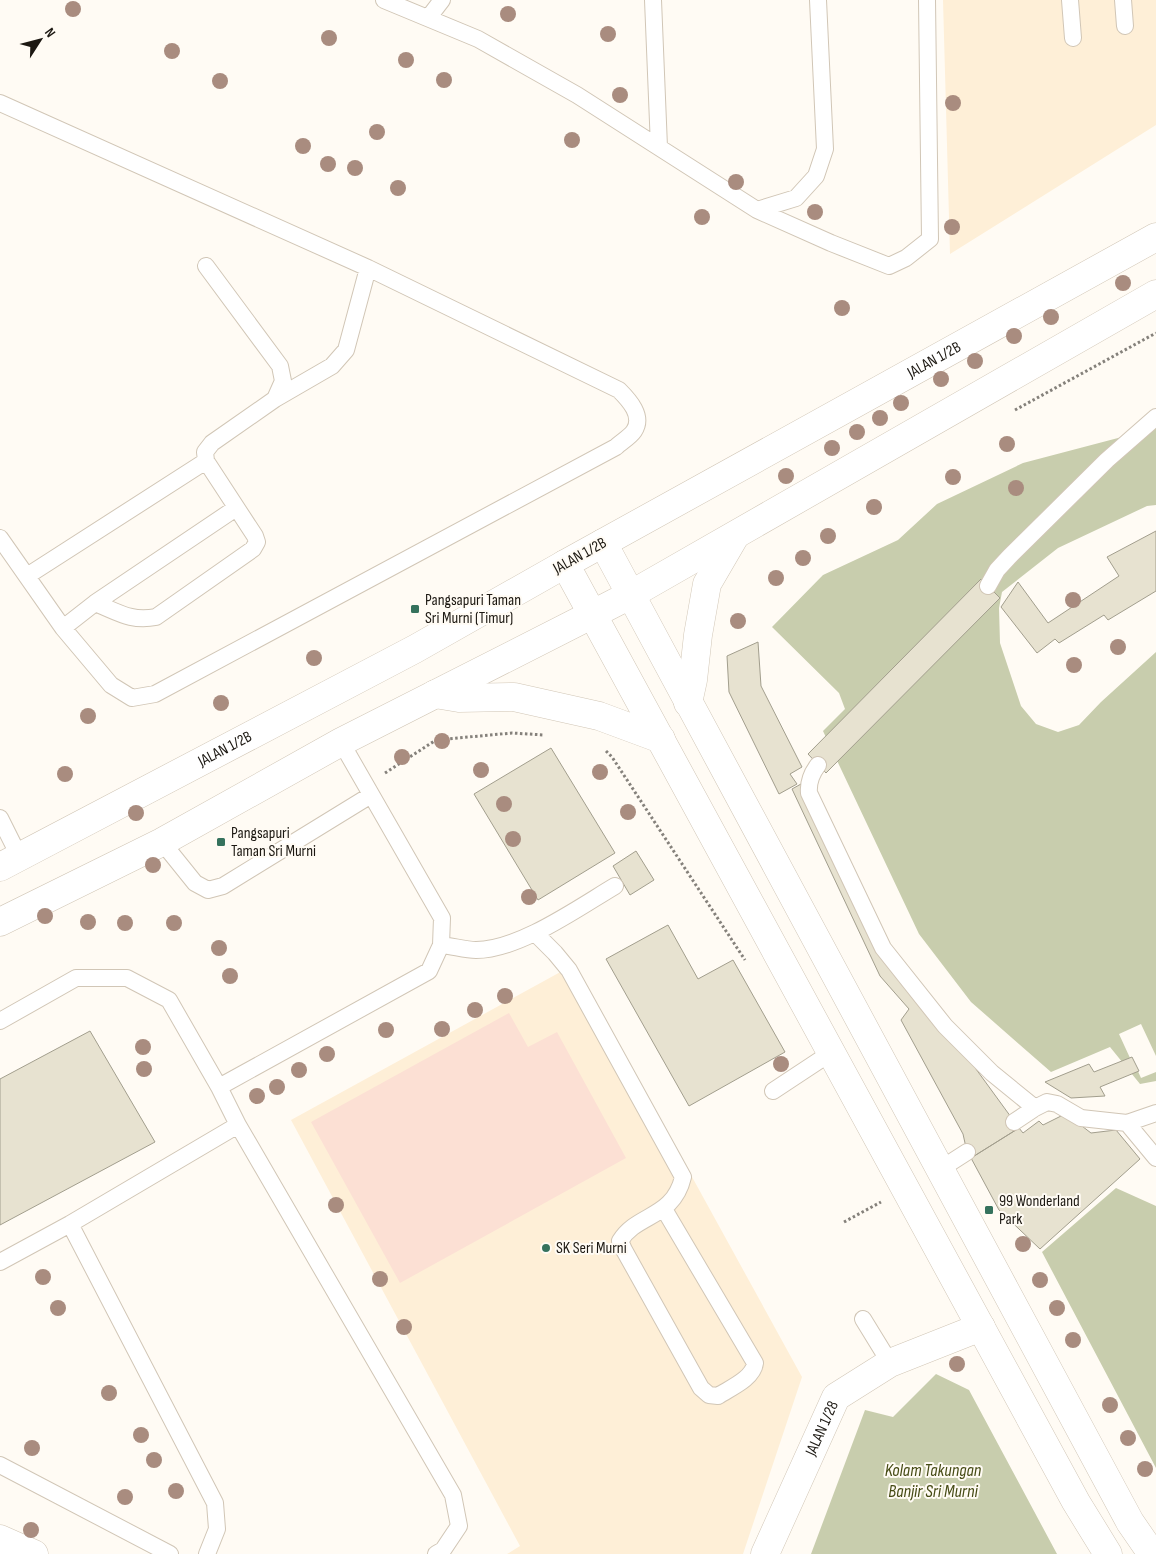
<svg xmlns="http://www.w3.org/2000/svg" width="1156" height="1554" font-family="'Sofia Sans Condensed',sans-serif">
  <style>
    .built { fill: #feefd7 }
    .green { fill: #fce0d4 }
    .water { fill: #c8cdad }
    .pier { fill: #fffbf4 }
    .building { fill: #e7e2d0; stroke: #a29e8d }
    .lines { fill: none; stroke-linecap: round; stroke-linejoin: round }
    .lane-casing { stroke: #d1c6b6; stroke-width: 18 }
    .street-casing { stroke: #d1c6b6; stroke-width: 29 }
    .secondary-casing { stroke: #d1c6b6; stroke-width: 29 }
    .path { stroke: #85817b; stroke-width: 3; stroke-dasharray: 2.5 2.5; stroke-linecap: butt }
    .lane { stroke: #fff; stroke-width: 16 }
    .street { stroke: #fff; stroke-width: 28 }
    .secondary { stroke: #fff; stroke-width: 28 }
    .tree { fill: #a98c7f }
    .poi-dot { fill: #35725d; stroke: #fffbf4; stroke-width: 2 }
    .labels { text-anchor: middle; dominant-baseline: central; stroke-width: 4; stroke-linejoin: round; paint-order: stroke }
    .street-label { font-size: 16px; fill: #1c1812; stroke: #fffbf4 }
    .poi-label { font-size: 16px; fill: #1c1812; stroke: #fffbf4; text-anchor: start }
    .water-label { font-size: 18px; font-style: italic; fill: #464b15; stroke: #fffbf4 }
  </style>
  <rect width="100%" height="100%" fill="#fffbf4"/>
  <path class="built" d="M943,0h213v125l-206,129z
    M575,964l227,413 -59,177h-236l13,-8 -229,-426z"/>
  <path class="green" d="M509,1013l19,34 29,-15 69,126 -226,125 -89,-161z"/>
  <path class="water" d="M1156,428v77l-9,1 -89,42 -56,44 -3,16 1,35 21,63 15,18 22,8 21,-7 22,-23 55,-50v429l-16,3 -30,-37 -59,25 -80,-70 -52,-68 -96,-203 22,-22 -6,-16 -67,-66 51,-52 75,-35 39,-36 86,-41z
    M1116,1188l40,18v262l-114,-216z
    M936,1374l33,16 88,164h-246l54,-144 28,7z"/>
  <path class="pier" d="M1141,1024l15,32v16l-15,6 -9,-20h-2l-11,-24z"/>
  <path class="building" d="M1156,531v60l-48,29 -4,-5 -45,28 -4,-4 -18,14 -36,-46 17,-25 30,41 71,-47 -12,-19z
    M981,579l19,19 -174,175 -18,-19z
    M758,642l3,44 41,81 -12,7 7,10 -18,10 -50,-102 -2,-36z
    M551,748l64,105 -77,47 -64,-106z
    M801,784l119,216 37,43 62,85 -48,30 -4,-6 -4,-18 -62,-114 8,-11 -29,-33 -88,-187z
    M636,851l18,29 -24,15 -17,-29z
    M668,925l30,54 35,-19 52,92 -96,54 -83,-147z
    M90,1031l65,111 -155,83v-146z
    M1132,1057l7,14 -39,16 5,9 -34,2 -26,-16 44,-18 5,8z
    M1063,1115l15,8 13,10 25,-3 24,29 -100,90 -41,-39 -28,-52 48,-30 4,5 16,-12 4,4z"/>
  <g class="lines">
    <defs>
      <path id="lane" d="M384,0l94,39 99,56 180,115 74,33 58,23 17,-8 24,-19 -3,-239
        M653,0l6,147
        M1070,0l3,38
        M1123,0l2,26
        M429,17l13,-17
        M0,103l368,165 251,122c10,10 25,26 15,41 -4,6 -13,11 -18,16l-461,247 -23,4 -21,-13 -48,-57 -63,-90
        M757,210l39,-12 20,-22 9,-27 -7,-149
        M275,399l57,-33 14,-16 22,-82
        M27,576l179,-115
        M988,586l9,-16 12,-13 98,-97 49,-43
        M95,603c23,9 36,19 61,14l97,-68 4,-7 -2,-6 -49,-75 -1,-9 7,-9 63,-44 8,-18 -3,-15 -74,-100
        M63,628l32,-25 141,-95
        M818,765c-7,9 -10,17 -9,28l74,155 62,78 47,47 43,35
        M0,818l19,38
        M162,842l33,41 13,7 15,-4 148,-91
        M535,933l20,20 14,17 114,207c-10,42 -46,36 -63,64l4,9 77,138 8,7 9,1c12,-8 35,-17 37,-33l-91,-154
        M441,945c12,1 24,5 35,5 43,0 102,-42 139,-64
        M0,1021l76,-43h51l42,22 50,87 19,38 215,370 6,31 -16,24 -7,4
        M219,1087l210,-116 12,-26 1,-27 -101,-176
        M773,1091l59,-39
        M1014,1122l21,-14 12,-6 10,2 24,14 46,5 29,-10
        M1127,1123l29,35
        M939,1170l28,-18
        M70,1224l145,279 2,26 -10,25
        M0,1262l70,-38 168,-99
        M863,1319l27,44
        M0,1465l170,89"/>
      <g id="street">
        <path id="s1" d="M0,867l415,-218 150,-85"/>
        <path d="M0,922l162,-80 179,-100 252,-128"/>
        <path d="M0,1539l34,15"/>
        <path id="s2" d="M765,1554l71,-157 54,-34 91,-36"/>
      </g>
      <g id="secondary">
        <path d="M603,543l527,979 22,32"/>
        <path d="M593,614l37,-19 526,-301"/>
        <path d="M435,694l24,4 55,-1 85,19 62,23"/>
        <path d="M688,703l5,-23 5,-45 9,-51 28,-48"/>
        <path id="s3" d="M1108,1554l-32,-52 -511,-938 591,-327"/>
      </g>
    </defs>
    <use href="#lane" class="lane-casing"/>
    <use href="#street" class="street-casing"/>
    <use href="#secondary" class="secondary-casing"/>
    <path class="path" d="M1015,410l141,-77
      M606,751l6,6 133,203
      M385,773l51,-33 76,-7 32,2
      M844,1222l37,-20"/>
    <use href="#lane" class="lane"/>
    <use href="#street" class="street"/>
    <use href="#secondary" class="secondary"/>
  </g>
  <g class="tree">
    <circle cx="73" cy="9" r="8"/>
    <circle cx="508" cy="14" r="8"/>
    <circle cx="608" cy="34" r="8"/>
    <circle cx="329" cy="38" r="8"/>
    <circle cx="172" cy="51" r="8"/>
    <circle cx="406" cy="60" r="8"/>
    <circle cx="444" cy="80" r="8"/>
    <circle cx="220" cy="81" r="8"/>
    <circle cx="620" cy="95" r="8"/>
    <circle cx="953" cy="103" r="8"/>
    <circle cx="377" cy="132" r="8"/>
    <circle cx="572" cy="140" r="8"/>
    <circle cx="303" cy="146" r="8"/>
    <circle cx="328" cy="164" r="8"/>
    <circle cx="355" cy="168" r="8"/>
    <circle cx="736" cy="182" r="8"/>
    <circle cx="398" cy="188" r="8"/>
    <circle cx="815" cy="212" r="8"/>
    <circle cx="702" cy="217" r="8"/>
    <circle cx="952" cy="227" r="8"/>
    <circle cx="1123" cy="283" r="8"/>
    <circle cx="842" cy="308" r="8"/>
    <circle cx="1051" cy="317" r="8"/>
    <circle cx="1014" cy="336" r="8"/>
    <circle cx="975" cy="361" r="8"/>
    <circle cx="941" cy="379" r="8"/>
    <circle cx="901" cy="403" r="8"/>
    <circle cx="880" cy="418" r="8"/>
    <circle cx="857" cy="432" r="8"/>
    <circle cx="1007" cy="444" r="8"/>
    <circle cx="832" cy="448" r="8"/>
    <circle cx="786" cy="476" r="8"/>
    <circle cx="953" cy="477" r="8"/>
    <circle cx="1016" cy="488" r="8"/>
    <circle cx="874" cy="507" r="8"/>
    <circle cx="828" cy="536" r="8"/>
    <circle cx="803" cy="558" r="8"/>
    <circle cx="776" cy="578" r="8"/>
    <circle cx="1073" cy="600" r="8"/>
    <circle cx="738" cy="621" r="8"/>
    <circle cx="1118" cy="647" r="8"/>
    <circle cx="314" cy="658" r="8"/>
    <circle cx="1074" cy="665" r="8"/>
    <circle cx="221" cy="703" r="8"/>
    <circle cx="88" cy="716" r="8"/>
    <circle cx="442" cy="741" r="8"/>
    <circle cx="402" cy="757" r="8"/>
    <circle cx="481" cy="770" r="8"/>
    <circle cx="600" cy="772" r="8"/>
    <circle cx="65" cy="774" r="8"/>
    <circle cx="504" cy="804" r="8"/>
    <circle cx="628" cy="812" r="8"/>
    <circle cx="136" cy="813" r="8"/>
    <circle cx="513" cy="839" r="8"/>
    <circle cx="153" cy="865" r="8"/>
    <circle cx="529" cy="897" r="8"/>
    <circle cx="45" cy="916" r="8"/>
    <circle cx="88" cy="922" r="8"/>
    <circle cx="125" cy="923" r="8"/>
    <circle cx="174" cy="923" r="8"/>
    <circle cx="219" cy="948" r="8"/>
    <circle cx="230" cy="976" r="8"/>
    <circle cx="505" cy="996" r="8"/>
    <circle cx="475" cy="1010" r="8"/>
    <circle cx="442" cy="1029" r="8"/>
    <circle cx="386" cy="1030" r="8"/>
    <circle cx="143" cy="1047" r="8"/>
    <circle cx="327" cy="1054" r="8"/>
    <circle cx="781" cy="1064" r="8"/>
    <circle cx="144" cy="1069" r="8"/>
    <circle cx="299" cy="1070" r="8"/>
    <circle cx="277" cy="1087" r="8"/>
    <circle cx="257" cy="1096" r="8"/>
    <circle cx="336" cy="1205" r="8"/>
    <circle cx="1023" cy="1244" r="8"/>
    <circle cx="43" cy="1277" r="8"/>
    <circle cx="380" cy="1279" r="8"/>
    <circle cx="1040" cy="1280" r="8"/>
    <circle cx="58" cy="1308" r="8"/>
    <circle cx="1057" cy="1308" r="8"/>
    <circle cx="404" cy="1327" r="8"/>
    <circle cx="1073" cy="1340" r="8"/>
    <circle cx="957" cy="1364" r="8"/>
    <circle cx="109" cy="1393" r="8"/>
    <circle cx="1110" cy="1405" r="8"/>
    <circle cx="141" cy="1435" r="8"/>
    <circle cx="1128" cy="1438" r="8"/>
    <circle cx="32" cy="1448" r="8"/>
    <circle cx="154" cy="1460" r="8"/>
    <circle cx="1145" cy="1469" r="8"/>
    <circle cx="176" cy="1491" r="8"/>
    <circle cx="125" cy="1497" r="8"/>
    <circle cx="31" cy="1530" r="8"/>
  </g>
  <g class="poi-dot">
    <rect x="410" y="604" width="10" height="10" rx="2.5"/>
    <rect x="216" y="837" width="10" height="10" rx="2.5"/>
    <rect x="984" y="1205" width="10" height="10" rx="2.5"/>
    <circle cx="546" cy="1248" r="5"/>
  </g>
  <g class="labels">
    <g class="street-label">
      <text stroke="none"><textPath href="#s3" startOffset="1551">JALAN 1/2B</textPath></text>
      <text transform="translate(580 556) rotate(-29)">JALAN 1/2B</text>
      <text stroke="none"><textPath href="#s1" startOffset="254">JALAN 1/2B</textPath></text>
      <text stroke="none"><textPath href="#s2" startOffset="138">JALAN 1/28</textPath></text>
    </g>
    <g class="poi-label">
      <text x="425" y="600">Pangsapuri Taman<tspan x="425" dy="18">Sri Murni (Timur)</tspan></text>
      <text x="231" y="833">Pangsapuri<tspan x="231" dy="18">Taman Sri Murni</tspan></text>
      <text x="999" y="1201">99 Wonderland<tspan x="999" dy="18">Park</tspan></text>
      <text x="556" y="1248">SK Seri Murni</text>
    </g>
    <g class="water-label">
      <text x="933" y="1470">Kolam Takungan<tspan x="933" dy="21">Banjir Sri Murni</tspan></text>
    </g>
  </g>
  <g transform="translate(40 40) rotate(54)" stroke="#fffbf4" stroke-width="4" paint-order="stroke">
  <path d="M0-4L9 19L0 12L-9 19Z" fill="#1c1812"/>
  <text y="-8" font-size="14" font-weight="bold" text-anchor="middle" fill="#1c1812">N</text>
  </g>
</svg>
